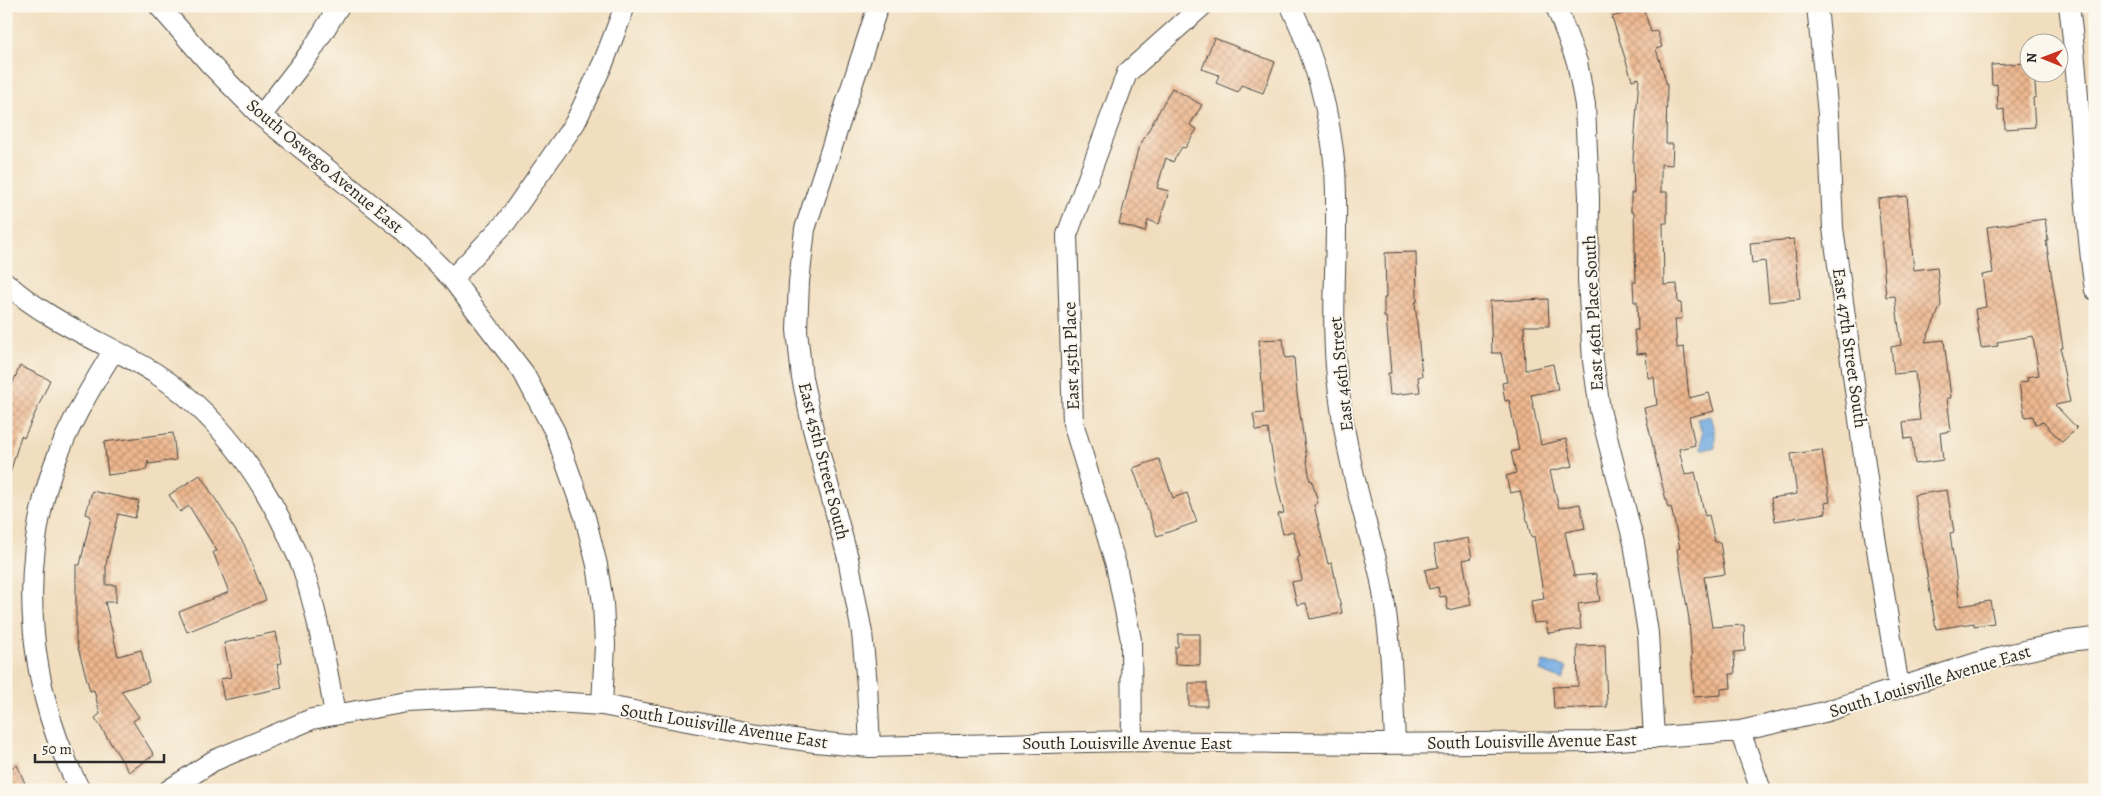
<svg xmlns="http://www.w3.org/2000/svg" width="2101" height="796" font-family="Alegreya,serif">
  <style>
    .water { fill: url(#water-ripples); stroke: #4f6b86 }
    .building { fill: url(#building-cross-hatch) }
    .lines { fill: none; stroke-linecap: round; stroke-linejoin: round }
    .street-casing { stroke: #494641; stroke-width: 22 }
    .street { stroke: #fff; stroke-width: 20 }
    .labels { text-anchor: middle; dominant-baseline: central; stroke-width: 4; stroke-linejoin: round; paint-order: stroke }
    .street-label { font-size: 18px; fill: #2b2b2b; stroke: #fbf7ec }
  </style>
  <defs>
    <pattern id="water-ripples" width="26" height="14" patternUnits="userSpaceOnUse" patternTransform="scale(1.25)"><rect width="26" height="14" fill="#73abe2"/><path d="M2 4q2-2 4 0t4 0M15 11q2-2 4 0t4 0" fill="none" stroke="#5f8bb7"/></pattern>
    <pattern id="building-cross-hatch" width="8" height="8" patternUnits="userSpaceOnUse" patternTransform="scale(1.25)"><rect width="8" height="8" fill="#eeb78f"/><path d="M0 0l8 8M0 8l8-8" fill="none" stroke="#c19575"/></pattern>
  </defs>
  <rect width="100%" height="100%" fill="#fbf7ec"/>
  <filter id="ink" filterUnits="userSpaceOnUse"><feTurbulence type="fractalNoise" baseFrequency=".02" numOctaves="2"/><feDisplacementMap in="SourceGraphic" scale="10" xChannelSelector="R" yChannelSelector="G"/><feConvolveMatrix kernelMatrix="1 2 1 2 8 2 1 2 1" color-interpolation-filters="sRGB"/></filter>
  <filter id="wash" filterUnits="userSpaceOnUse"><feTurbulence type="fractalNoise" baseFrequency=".0096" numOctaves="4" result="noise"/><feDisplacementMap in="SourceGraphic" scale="20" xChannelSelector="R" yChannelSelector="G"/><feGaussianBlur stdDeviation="1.12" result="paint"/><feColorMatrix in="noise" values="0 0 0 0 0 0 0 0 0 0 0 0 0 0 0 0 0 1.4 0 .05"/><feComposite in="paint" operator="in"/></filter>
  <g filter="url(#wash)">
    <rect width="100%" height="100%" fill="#f1debf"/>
    <path class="water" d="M1710,416l5,17v15l-14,1 1,-16 -5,-14z
      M1543,662l24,5 -4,13 -23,-9z"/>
    <g id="blocks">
      <path class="building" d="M1643,7l8,25 6,-1 5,16 -6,2 11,36 -1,59h7l-1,21 -11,-1v28h6v31h-4l1,62 13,-1 1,19h3l1,16h-7l2,29 7,-1 5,51 20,-5 5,18 -25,6 6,28 -16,4 6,26 10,-3 10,44 4,-1 6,27h5l5,32 -21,3 8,50 32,-2 1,26 -11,1 1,22h-5l1,14 -10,1v6l-27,2 -5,-78 -12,-70 3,-1 -9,-41 -3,1 -10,-40 -14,-60 13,-3 -3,-28 -6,1 -2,-25 -9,1 -3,-24h4l-1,-28h-3l-1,-20h3l-2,-70h-3v-19h3l-1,-33 6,-82 -7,2 -20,-63z
        M1214,38l61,24 -12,31 -22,-8 -3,7 -22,-9 3,-8 -17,-6z
        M2028,63v9h6l2,25 -3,1 2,29 -30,2 -1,-20 -6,1 -1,-26 -5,1 -1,-20z
        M1172,88l30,17 -12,20 7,4 -12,19 -3,-1 -9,15 -7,-4 -9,30 12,3 -10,33 -11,-4 -3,12 -26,-8 19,-75z
        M1907,196l7,74 23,-3 4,38 -16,37 19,-2 7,58h-4l4,33 -11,2 3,27 -28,4 -3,-26 -7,1 -2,-17 17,-2 -5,-48 -21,2 -3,-27 10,-2 -6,-49 -9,1 -8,-98z
        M2045,219l3,22h-2l17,107h-2l1,14 8,40 -15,3 22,23 -15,14 -19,-20 -8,2 -2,-8 -8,1 -6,-34 9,-2 -1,-4 12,-2 -6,-39 -36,6 1,4 -17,2 -6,-39 11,-2 -4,-32 11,-2 -6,-46z
        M1794,239l6,60 -31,3 -4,-41 -13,2 -2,-20z
        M1416,252l1,50h-2l7,74 -4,1 2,15 -30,3 -2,-22h3l-5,-56h-2v-19h2l-1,-45z
        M1548,299l1,27h-25l1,44 28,-6 5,26 -27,5 10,50 25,-6 7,27 -23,5 9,37 21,-4 5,24 -20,4 9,44 22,-2 4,27 -22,3 3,25 -33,4 -2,-11 -12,1 -3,-22 13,-2 -10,-63 -3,1 -11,-46 -10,2 -4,-17 10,-3 -5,-21 8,-2 -10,-50 -4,1 -3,-18 5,-1 -6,-29h-9l-2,-52z
        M1283,339l2,19 9,-1 3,37 13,87 2,-1 6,23 -4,2 14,59 4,-1 10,50 -32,6 -4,-16 -9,2 -5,-23 10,-2 -5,-23h3l-7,-26 -10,3 -5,-20 6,-1 -7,-29 -9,-55 -12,2 -3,-17 11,-1 -5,-73z
        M20,366l30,14 -26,58 -3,-2 -11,37h-4v-88l5,2z
        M173,433l3,27 -27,4 -1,-3 -2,9 -38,5 -4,-33z
        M1822,450l8,52 -5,1 1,10 -51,8 -4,-23 26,-4 -6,-40z
        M1159,459l14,39 14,-5 10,29 -40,14 -24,-68z
        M200,475l44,69 22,56 -79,32 -8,-20 50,-20 -16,-40 4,-1 -28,-45 -9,6 -11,-17z
        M1947,490l7,42 -4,1 10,73 30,-5 4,22 -20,3v-3l-38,6 -22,-134z
        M92,491l47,10 -4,17 -17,-4 -12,50v21h10v17h-11l13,54 23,-6 8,32 -28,9 18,26 -6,4 21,34 -25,17 -34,-54 5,-4 -6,-24 -4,1 -14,-51v-75h4l11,-49 -5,-2z
        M1468,538l4,20 -9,2 8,45 -23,5 -2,-14 -6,1 -2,-10 -9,2 -4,-19 13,-3 -4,-22z
        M276,632l6,31 -5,1 5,24 -58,12 -4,-21 11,-2 -7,-34z
        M1178,634h22v31l-25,-1v-17h3z
        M1605,645l2,62 -53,2 -1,-22 25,-1 -1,-40z
        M1189,683h18v23h-18z
        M17,765l11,25h-22v-20z"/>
    </g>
  </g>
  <g filter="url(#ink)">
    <use href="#blocks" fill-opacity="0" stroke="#494641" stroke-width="1"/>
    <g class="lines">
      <defs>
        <path id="street" d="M159,6l50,57 52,53 141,113 50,50 71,93 32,60 30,85 12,48 6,38 2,42 -3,60
          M1291,6c24,52 39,106 44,164 5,74 -7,149 4,223 5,41 14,82 25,122 5,22 13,44 17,66 10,54 12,108 14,162
          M1556,6l21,56 8,43 4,93 -1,82 5,81 7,49 34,133 14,90 6,105
          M1817,6l11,108 5,114 41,302 25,158
          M2069,6c13,94 12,190 26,284
          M261,116l51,-66 27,-44
          M452,279l54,-57 69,-99 29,-62 21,-55
          M6,283c45,41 102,60 152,92 58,38 101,98 130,160 4,10 10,21 14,31 16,48 24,98 33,148
          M1740,731l21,59
          M1132,741l-1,-101 -15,-75 -43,-142 -6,-188 60,-162 75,-67
          M870,747l-3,-62 -5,-52 -14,-75 -35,-129 -11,-51 -5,-48 2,-48 6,-53 73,-223
          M80,790c-52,-99 -63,-220 -26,-325 15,-41 37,-78 60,-115
          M169,790l44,-29 99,-42 95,-17 83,-4 112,7 149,28 64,9 55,5 262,-6 242,3 217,-2 149,-11 84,-19 165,-53 80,-18 26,-3"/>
      </defs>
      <use href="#street" class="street-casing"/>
      <use href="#street" class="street"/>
    </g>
  </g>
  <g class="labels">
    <g class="street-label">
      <text transform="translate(325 166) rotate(40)">South Oswego Avenue East</text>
      <text transform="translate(1593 313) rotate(-93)">East 46th Place South</text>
      <text transform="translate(1850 348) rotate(82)">East 47th Street South</text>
      <text transform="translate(1071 356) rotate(-92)">East 45th Place</text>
      <text transform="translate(1341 374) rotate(-96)">East 46th Street</text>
      <text transform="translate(824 461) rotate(76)">East 45th Street South</text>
      <text transform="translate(1930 681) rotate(-17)">South Louisville Avenue East</text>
      <text transform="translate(724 726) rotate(9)">South Louisville Avenue East</text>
      <text transform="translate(1532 741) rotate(-1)">South Louisville Avenue East</text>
      <text x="1127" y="743">South Louisville Avenue East</text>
    </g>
  </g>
  <rect width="2101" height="796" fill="none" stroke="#fbf7ec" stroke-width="25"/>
  <g transform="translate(2044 58) rotate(271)"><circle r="24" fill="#fbf7ec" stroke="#a8a59f"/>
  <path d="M0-4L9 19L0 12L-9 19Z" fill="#c8321e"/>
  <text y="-8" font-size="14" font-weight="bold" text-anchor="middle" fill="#2b2b2b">N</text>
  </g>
  <path d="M35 754v8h129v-8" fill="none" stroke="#2b2b2b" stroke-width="2.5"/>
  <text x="42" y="754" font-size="15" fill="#2b2b2b" stroke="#fbf7ec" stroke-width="4" paint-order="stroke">50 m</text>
</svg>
